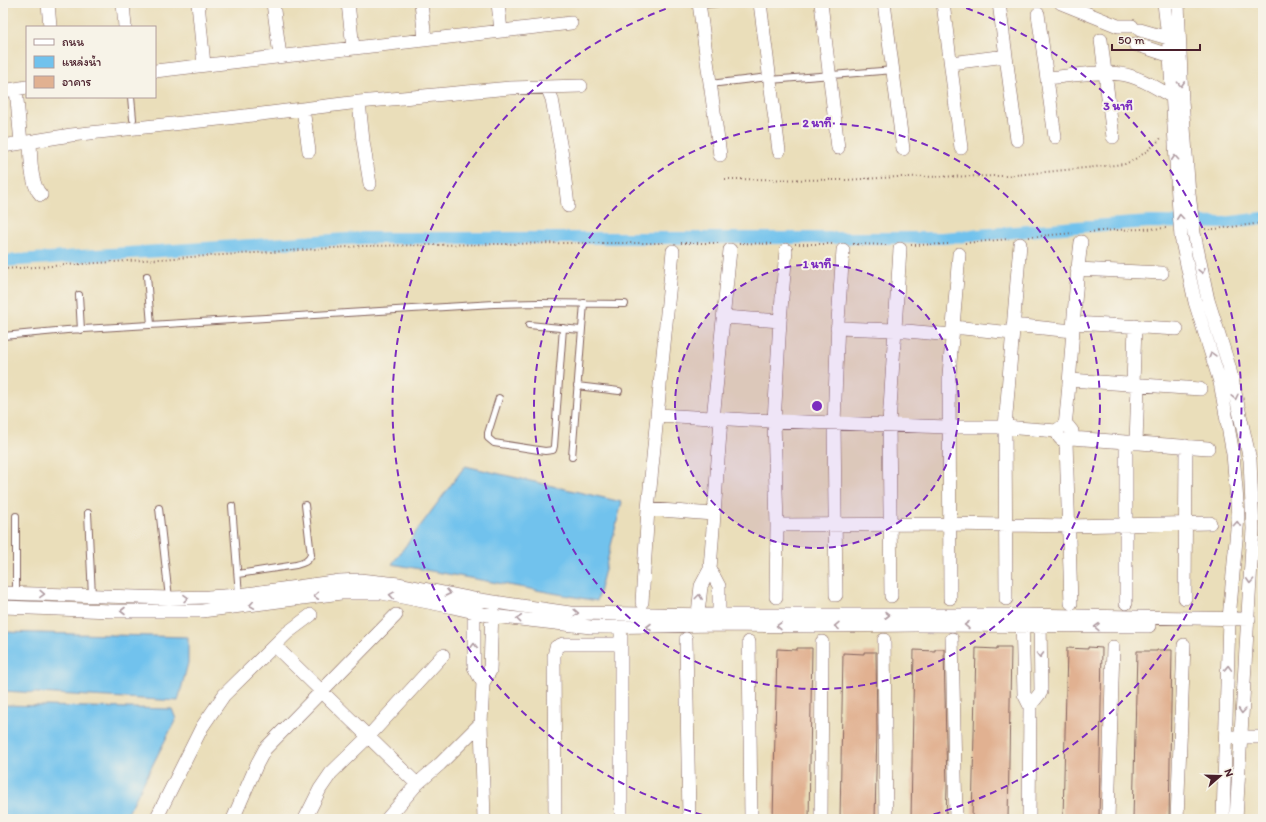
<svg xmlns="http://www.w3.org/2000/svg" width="1266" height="822" font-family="Itim,'Playpen Sans Thai',sans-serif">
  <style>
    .water { fill: #71c2ed; stroke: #5e708c }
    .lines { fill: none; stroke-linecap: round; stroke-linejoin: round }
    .canal { stroke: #71c2ed; stroke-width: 12 }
    .building { fill: #e1b191 }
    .lane-casing { stroke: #82625d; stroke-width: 8 }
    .street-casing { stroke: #82625d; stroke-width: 14 }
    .path { stroke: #82625d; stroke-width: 2; stroke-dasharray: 1 3; stroke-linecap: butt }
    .lane { stroke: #fff; stroke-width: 6 }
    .street { stroke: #fff; stroke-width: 13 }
    .oneway { stroke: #ae9aa0 }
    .ring { fill: none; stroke: #7b2cbf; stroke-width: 2; stroke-dasharray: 7 5 }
    .centre { fill: #7b2cbf; stroke: #f7f3e8; stroke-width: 2 }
    .ring-label { font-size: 12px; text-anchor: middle; font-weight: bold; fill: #7b2cbf; stroke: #f7f3e8; stroke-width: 4; stroke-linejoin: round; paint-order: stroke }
  </style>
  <rect width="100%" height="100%" fill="#f7f3e8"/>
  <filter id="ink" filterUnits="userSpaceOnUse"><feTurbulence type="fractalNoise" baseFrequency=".025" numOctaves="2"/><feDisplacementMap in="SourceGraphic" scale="8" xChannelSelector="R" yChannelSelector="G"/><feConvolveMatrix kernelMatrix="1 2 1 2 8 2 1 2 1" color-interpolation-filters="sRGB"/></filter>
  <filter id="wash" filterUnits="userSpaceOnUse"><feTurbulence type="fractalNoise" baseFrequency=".012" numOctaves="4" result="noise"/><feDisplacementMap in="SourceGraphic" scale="16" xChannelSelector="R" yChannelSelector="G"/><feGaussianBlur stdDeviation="0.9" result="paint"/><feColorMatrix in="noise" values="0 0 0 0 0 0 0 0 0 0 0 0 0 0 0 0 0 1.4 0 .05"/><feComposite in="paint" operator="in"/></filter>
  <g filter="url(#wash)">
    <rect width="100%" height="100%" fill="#eadeba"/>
    <path class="water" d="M465,466l157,36 -25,99 -205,-37z
      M3,632l185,5v26l-10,38 -175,-10z
      M3,705l169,4 4,10 -51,100h-122z"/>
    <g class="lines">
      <path class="canal" d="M3,261l360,-23h580l133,-11 75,-5 73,1 39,-5"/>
    </g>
    <g id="blocks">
      <path class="building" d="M997,647h14l-3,172h-36l4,-171 21,1z
        M1088,647l14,1 -3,171h-36l4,-171 21,1z
        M797,648h15l-3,171h-36l4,-170 20,1z
        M935,649h9l3,138 -1,32h-35l3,-169 21,1z
        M1157,650h15l-3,169h-36l4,-168h20z
        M864,652h12l1,77 -2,90h-35l3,-166 21,1z"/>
    </g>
  </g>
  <g filter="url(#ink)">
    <use href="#blocks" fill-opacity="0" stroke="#82625d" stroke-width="1"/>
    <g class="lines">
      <defs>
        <path id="lane" d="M699,5l20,-2
          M770,80l124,-10
          M710,84l59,-7
          M131,97l2,22
          M147,276l4,49
          M79,295l2,35
          M529,325l52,5
          M3,336l64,-6 427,-26 45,-1 86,1
          M577,386l42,5
          M499,398l-11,35v5l6,5 51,8 8,-1 1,-4 9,-118
          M572,457l12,-154
          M232,506l7,89
          M159,508l10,90
          M88,513l4,83
          M16,516v77
          M238,574l58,-9c7,-2 12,-3 15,-10l-6,-50"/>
        <path id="street" d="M48,3l2,24
          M123,3l2,24
          M198,3l6,62
          M273,3l7,53
          M348,3l5,45
          M421,3l4,36
          M498,3l3,28
          M699,3l21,152
          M760,3l19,148
          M821,3l17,145
          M884,3l19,146
          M943,3l18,145
          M999,3l18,137
          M1061,3l57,23h14
          M1164,3l6,52 8,142 3,40 14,65 25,80 13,72 3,35 2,28 -9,102 -6,200
          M1178,3l4,98 7,93 5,39 14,67 21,66 21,94 3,69 -17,290
          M1038,14l17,123
          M1140,30l35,10
          M1101,40l12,97
          M1135,44l42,14
          M951,63l55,-7
          M155,71l416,-48
          M1047,78c24,-2 60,-9 83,-2 15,4 28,13 41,20
          M547,87l5,12 10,56 6,51
          M16,89l5,54
          M3,91l24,-4
          M359,102l4,39 7,43
          M303,109l6,42
          M30,142c1,15 0,42 11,53
          M3,146l68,-11 157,-17 131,-16 151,-14 71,-2
          M1077,269l85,4
          M724,317l56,4
          M1074,323l103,6
          M1013,325l60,6
          M953,327l59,6
          M837,328l58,2 57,5
          M1070,380l130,9
          M1133,384l2,-58
          M658,415l90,5 200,7h57l52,4
          M713,419l17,-169
          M1065,426c7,-61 8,-123 16,-184
          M1071,438l1,-7 -4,-5c-12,-2 -14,13 -2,15l5,-3 137,10
          M1066,441l5,162
          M1126,442v161
          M1136,443l2,-58
          M648,509l65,5
          M777,525l172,-1 119,2 142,-3
          M710,569l9,17v37
          M3,593l166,5 39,-1 31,-2 101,-14 19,-1 40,4 75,15 96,14 149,2h303l227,4
          M836,595l-2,-172 4,-102 5,-71
          M891,596l-2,-172 11,-175
          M776,597l1,-72 -3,-104 6,-100 6,-71
          M950,598l-1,-223 10,-121
          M1185,598l1,-152
          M1006,599l-1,-172 15,-183
          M642,602l6,-93 25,-258
          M474,605v62l9,16
          M3,607l109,4h90l139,-18h41l66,13 44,10 99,11 128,-2 99,1 100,-1 231,1
          M1022,618l2,76 6,12 -1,113
          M697,623l4,-37 9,-17 11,-150
          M621,636v183
          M686,639l3,180
          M952,639l4,180
          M884,640l2,179
          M749,642l2,177
          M275,646l142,138
          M1030,706l11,-14 -1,-75
          M1233,737h30
          M156,819l46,-92 22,-32 63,-62 24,-18
          M233,819l24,-55 8,-15 131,-134
          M305,819l15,-30 11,-16 37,-36 75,-82
          M387,819l30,-35 23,-20 41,-41
          M484,819l-3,-96 2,-40 7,-12 2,-62
          M555,819l-1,-163 2,-9 7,-3h58
          M821,819l1,-177
          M1108,819l5,-172
          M1177,819l7,-174"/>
      </defs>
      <use href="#lane" class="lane-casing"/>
      <use href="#street" class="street-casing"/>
      <path class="path" d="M725,179l120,1 52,-3 108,-1 120,-12c14,-6 26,-15 37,-27
        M1205,229h10l48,-6
        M1089,232l26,-2 53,-2
        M1029,237l44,-4
        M681,243h40
        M739,243l36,1
        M965,243l44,-4
        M795,244h38
        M853,244l36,1
        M911,245l40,-1
        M3,269l361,-23 204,-3h97"/>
      <use href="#lane" class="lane"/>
      <use href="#street" class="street"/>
    </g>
    <defs><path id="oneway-chevron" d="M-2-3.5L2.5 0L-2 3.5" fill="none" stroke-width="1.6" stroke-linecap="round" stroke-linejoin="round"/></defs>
    <g class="oneway">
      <use href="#oneway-chevron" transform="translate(1181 84) rotate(87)"/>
      <use href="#oneway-chevron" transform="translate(1175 158) rotate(-94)"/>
      <use href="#oneway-chevron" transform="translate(1180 217) rotate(-95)"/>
      <use href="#oneway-chevron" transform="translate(1202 271) rotate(78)"/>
      <use href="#oneway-chevron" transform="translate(1212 355) rotate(-106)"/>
      <use href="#oneway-chevron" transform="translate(1235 397) rotate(77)"/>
      <use href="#oneway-chevron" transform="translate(1237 524) rotate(-85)"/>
      <use href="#oneway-chevron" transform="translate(1250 581) rotate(93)"/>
      <use href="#oneway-chevron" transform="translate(448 593) rotate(12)"/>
      <use href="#oneway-chevron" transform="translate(42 594) rotate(2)"/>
      <use href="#oneway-chevron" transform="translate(392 595) rotate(-171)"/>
      <use href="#oneway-chevron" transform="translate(316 596) rotate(174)"/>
      <use href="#oneway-chevron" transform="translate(699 597) rotate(-83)"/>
      <use href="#oneway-chevron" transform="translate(186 598) rotate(-1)"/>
      <use href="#oneway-chevron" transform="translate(252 605) rotate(172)"/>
      <use href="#oneway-chevron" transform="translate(123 611) rotate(-180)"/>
      <use href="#oneway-chevron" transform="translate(576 613) rotate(2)"/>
      <use href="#oneway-chevron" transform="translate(887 615)"/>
      <use href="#oneway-chevron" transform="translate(519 619) rotate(-174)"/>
      <use href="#oneway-chevron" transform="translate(967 625) rotate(-179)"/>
      <use href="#oneway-chevron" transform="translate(779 626) rotate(-179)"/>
      <use href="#oneway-chevron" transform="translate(837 626) rotate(179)"/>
      <use href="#oneway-chevron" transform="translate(649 627) rotate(180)"/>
      <use href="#oneway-chevron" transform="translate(1097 627) rotate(-179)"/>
      <use href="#oneway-chevron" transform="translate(474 646) rotate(-90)"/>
      <use href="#oneway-chevron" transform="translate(1040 655) rotate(89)"/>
      <use href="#oneway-chevron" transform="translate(1228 668) rotate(-88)"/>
      <use href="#oneway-chevron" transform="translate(1242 711) rotate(94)"/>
    </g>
  </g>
  <circle cx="817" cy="406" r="142" fill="#7b2cbf" fill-opacity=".12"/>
  <g class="ring">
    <circle cx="817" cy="406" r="142"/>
    <circle cx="817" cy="406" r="283"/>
    <path d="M714 818A425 425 0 0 1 679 4M955 4A425 425 0 0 1 920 818"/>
  </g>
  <circle cx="817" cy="406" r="6" class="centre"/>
  <g class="ring-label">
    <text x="1118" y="110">3 นาที</text>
    <text x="817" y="127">2 นาที</text>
    <text x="817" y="268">1 นาที</text>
  </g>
  <rect width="1266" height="822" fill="none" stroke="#f7f3e8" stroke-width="16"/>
  <rect x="26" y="26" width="130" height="72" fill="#f7f3e8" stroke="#b29e9c"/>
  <rect x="34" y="39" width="20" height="6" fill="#ffffff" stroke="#b29e9c"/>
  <text x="62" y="46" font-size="12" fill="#4a1f2b">ถนน</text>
  <rect x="34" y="56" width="20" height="12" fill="#71c2ed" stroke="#b29e9c"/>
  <text x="62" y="66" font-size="12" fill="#4a1f2b">แหล่งน้ำ</text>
  <rect x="34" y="76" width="20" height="12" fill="#e1b191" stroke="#b29e9c"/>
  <text x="62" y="86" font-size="12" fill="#4a1f2b">อาคาร</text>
  <g transform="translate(1220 776) rotate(70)" stroke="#f7f3e8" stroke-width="3" paint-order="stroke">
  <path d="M0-3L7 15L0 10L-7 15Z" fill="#4a1f2b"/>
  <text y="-6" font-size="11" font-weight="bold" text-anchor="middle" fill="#4a1f2b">N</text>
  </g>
  <path d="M1112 44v6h88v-6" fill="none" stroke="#4a1f2b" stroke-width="2"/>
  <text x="1118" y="44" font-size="12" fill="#4a1f2b" stroke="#f7f3e8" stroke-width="3" paint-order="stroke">50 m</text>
</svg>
